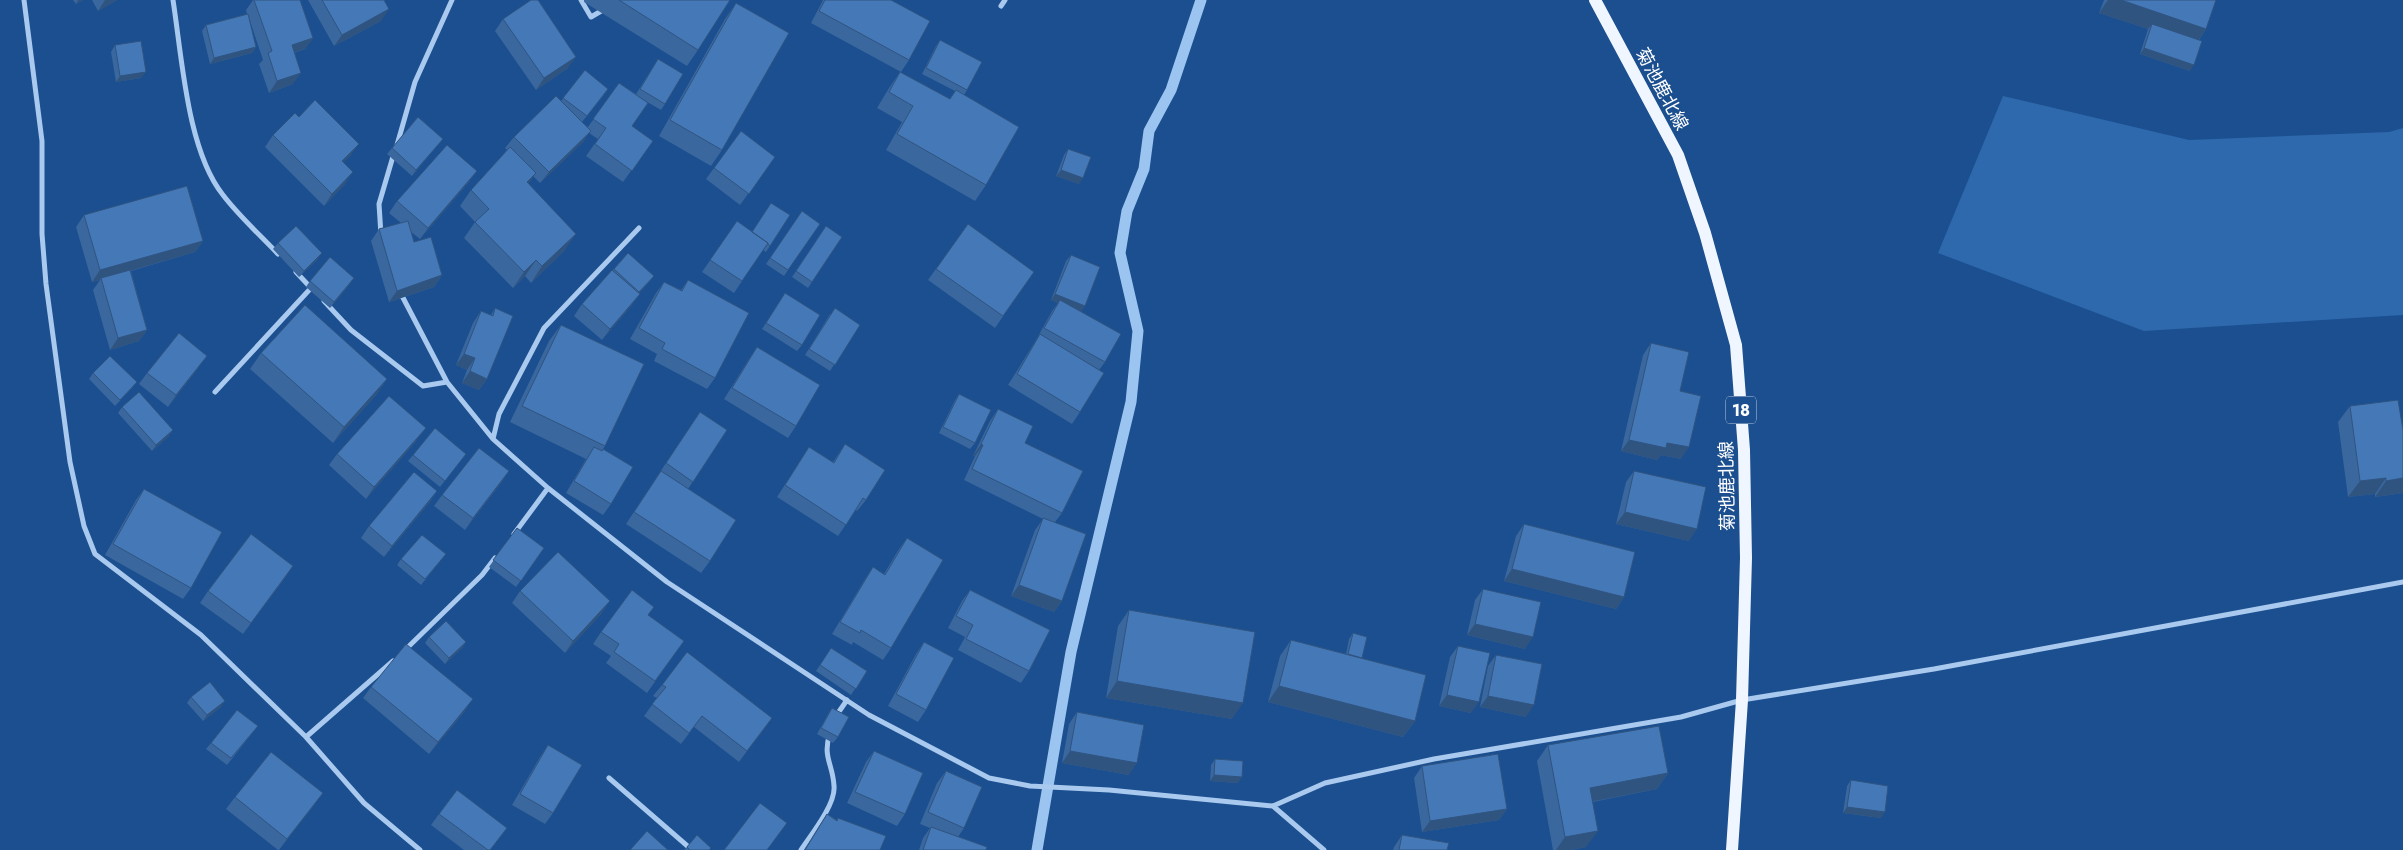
<svg xmlns="http://www.w3.org/2000/svg" width="2403" height="850" font-family="Jost,'Noto Sans JP',sans-serif">
  <style>
    .green { fill: #2e69ad }
    .lines { fill: none; stroke-linecap: round; stroke-linejoin: round }
    .stream { stroke: #9cc4f0; stroke-width: 11 }
    .minor { stroke: #a9c9ee; stroke-width: 5 }
    .primary { stroke: #f0f6ff; stroke-width: 12 }
    .wall { fill: #3a679d }
    .shaded-wall { fill: #305480 }
    .building { fill: #4478b7; stroke: #305480 }
    .labels { text-anchor: middle; dominant-baseline: central; stroke-width: 4.5; stroke-linejoin: round; paint-order: stroke }
    .shield { fill: #1b4f8f; stroke: #bbcadd; stroke-width: 1 }
    .shield-label { font-size: 16px; font-weight: bold; fill: #fff }
    .street-label { font-size: 18px; fill: #fff; stroke: #1b4f8f }
  </style>
  <rect width="100%" height="100%" fill="#1b4f8f"/>
  <path class="green" d="M2003,96l186,44 200,-8 14,-4v187l-259,16 -206,-78z"/>
  <g class="lines">
    <path class="stream" d="M1037,850l34,-198 60,-250 7,-71 -18,-78 7,-42 17,-42 5,-38 22,-41 30,-90"/>
    <path class="minor" d="M24,0l18,141v93l4,50 24,178 14,64 11,28 106,81 105,102 58,66 56,47
      M173,0c9,57 14,150 50,195 16,21 37,40 55,59
      M581,0l10,17 17,-10 5,-7
      M1001,6l4,-6
      M397,145l18,-63 37,-82
      M381,235l-2,-31 15,-51
      M296,272l15,16
      M400,292l47,90 46,57 55,49 119,94 202,133 120,63 41,8 79,4 164,16 52,-23 109,-24 247,-42 61,-17 192,-31 469,-87
      M324,301l27,29 72,56 24,-4
      M215,392l96,-104
      M493,439l6,-25 45,-86 95,-100
      M514,534l34,-46
      M405,650l77,-75 13,-17
      M836,716l11,-16
      M306,737l87,-76
      M609,778l83,72
      M1273,806l51,44
      M801,850c10,-15 35,-46 33,-64 -1,-22 -12,-29 -4,-53"/>
    <path class="primary" d="M1595,0l83,155 27,78 31,112 8,105 2,108 -4,142 -10,150"/>
  </g>
  <path class="wall" d="M73,0h10l-7,4z
    M92,0h25l-19,11z
    M253,0h47l13,38 -8,11 -11,4 -1,31 -24,9 -10,-29 4,-4 -14,-42 7,29 -4,6 -42,11 -8,-33 4,-6 41,-11 -1,-4z
    M308,0h76l-3,21 -47,25z
    M585,0h145l-32,50 -11,16 -103,-64z
    M823,0h68l18,60 -8,12 -90,-49z
    M2104,0h112l-10,29 -7,11 -9,31 -50,-17 8,-25 -49,-16z
    M736,3l-14,147 -11,16 -52,-30 66,-117z
    M503,19l65,49 -32,22 -41,-59z
    M940,40l27,50 -3,5 22,90 -11,16 -89,-51 16,-28 -25,-14 12,-20 11,-16 50,27 5,-8 -33,-17 14,-28z
    M115,45l26,33 -25,4 -5,-30z
    M658,59l7,45 -4,6 -19,-11 -10,27 21,15 -30,41 -37,-26 12,-17 -9,-6 -6,9 -43,41 -7,-7 -5,8 37,66 -34,33 -6,-7 -12,12 -49,-50 11,-16 -15,-16 11,-16 36,-40 -2,-2 9,-11 47,-36 24,-31 19,25 -22,27 6,5 31,-44 17,11z
    M299,117l52,38 -8,7 2,22 -21,22 -59,-59 8,-12z
    M443,139l-31,37 -25,-22 5,-6z
    M1068,149l11,35 -23,-8 8,-21z
    M775,157l-35,48 -34,-26 8,-11z
    M477,171l-8,11 -49,57 -9,-7 3,10 28,33 -8,12 -45,15 -18,-61 8,-12 22,-6 -12,-10 8,-12z
    M802,211l18,13 -36,52 -18,-12z
    M84,215l119,26 -8,11 -64,19 16,59 -8,11 -29,9 -17,-60 7,-10 -8,2 -16,-55z
    M790,215l-24,37 -3,-2 -29,43 -32,-21 35,-51 15,11z
    M968,224l66,48 -39,56 -67,-48z
    M826,226l16,11 -34,51 -16,-11z
    M278,243l40,16 -19,18 -26,-28z
    M628,253l26,23 -5,6 -10,11 -7,12 -30,35 -28,-24 8,-12z
    M1071,255l11,57 23,50 -6,8 -19,42 -8,12 -64,-39 28,-45 16,-29 6,-8 -7,-3 15,-39z
    M688,280l27,98 -8,11 -53,-28 3,-7 -27,-15 26,-46 8,-11 17,8z
    M310,281l40,3 -20,24 -24,-21z
    M785,293l17,52 -5,6 -35,-22z
    M495,308l-8,71 -8,11 -17,-7 5,-13 -11,-5 17,-42 8,-12 10,4z
    M830,314l30,11 -30,46 -25,-16z
    M561,325l44,121 -2,3 8,55 -8,11 -37,-22 20,-34 -76,-37 39,-81z
    M1651,343l29,48 1,68 -20,-4 -4,5 -36,-9 22,-96z
    M757,347l39,79 -8,12 -64,-39 25,-40z
    M261,353l126,26 -11,16 -43,48 -83,-74z
    M199,367l-31,40 -29,-23 8,-11z
    M93,373l44,9 -5,6 -17,18 -26,-27z
    M959,394l16,49 -5,6 -31,-16 16,-33z
    M2350,406l53,87 -28,4v-3l-27,3 -10,-75z
    M122,407l47,29 -17,15 -34,-38z
    M998,409l27,34 37,70 -7,9 7,79 -8,11 -43,-16 24,-66 8,-11 -79,-39 11,-24h-2l17,-35z
    M700,412l27,18 -39,59 22,72 -9,12 -75,-49 32,-49z
    M417,440l-51,59 -37,-34 8,-11z
    M845,444l21,56 -9,11 -1,-1 -18,26 -61,-39 32,-50 24,15z
    M466,454l-26,33 -32,-26 5,-6z
    M509,471l-8,12 -36,47 -31,-24 8,-11z
    M1634,471l55,70 -73,-17 10,-42z
    M144,489l47,99 -8,11 -78,-44 31,-55z
    M437,491l-8,12 -45,54 -23,-19 8,-12z
    M1524,524l100,73 -8,12 -112,-28 12,-45z
    M517,528l27,20 -28,39 -27,-20z
    M907,538l-16,110 -8,12 -30,-18 -1,3 -20,-11 33,-55 8,-12 11,7 15,-25z
    M446,554l-25,31 -24,-20 4,-6z
    M285,578l-42,56 -43,-31 8,-12z
    M1483,589l42,60 -58,-14 8,-35z
    M970,590l59,81 -8,12 -63,-33 7,-13 -17,-9 14,-27z
    M520,591l82,22 -37,40 -53,-50z
    M1129,610l103,109 -126,-21 12,-72z
    M648,615l36,26 -37,52 -41,-30 5,-7 -18,-12 8,-12z
    M1353,633l9,25 53,63 -12,16 -135,-35 12,-46 11,-16 55,14 3,-15z
    M429,637l37,5 -4,6 -17,16 -20,-21z
    M924,642l2,68 -8,12 -30,-16 28,-52z
    M1458,646l13,67 -32,-7 11,-49z
    M831,648l36,23 -16,24 -35,-24z
    M1496,655l30,62 -46,-10 8,-41z
    M662,685l110,33 -33,44 -45,-35 -13,17 -37,-28 13,-18 -4,-2z
    M371,687l94,24 -36,43 -66,-56z
    M191,697l30,10 -18,14 -16,-18z
    M832,708l6,29 -5,6 -16,-9 11,-20z
    M1077,712l52,63 -67,-12 7,-39z
    M258,726l-31,39 -21,-16 5,-6z
    M548,745l5,68 -8,11 -33,-19 28,-48z
    M1548,745l120,28 -11,16 -64,13 -7,45 -15,3h-18l-16,-89z
    M874,751l31,63 -8,12 -50,-23 19,-41z
    M1215,759l23,24 -28,-2 1,-16z
    M1422,766l85,43 -8,11 -77,12 -8,-54z
    M946,771l18,57 -6,9 28,13h-67l4,-12 7,-10 -10,-4 17,-41z
    M1851,780l30,38 -38,-5 4,-27z
    M235,797l80,7 -36,46h-1l-52,-41z
    M439,814l68,14 -17,22h-26l-33,-25z
    M827,814l10,6 1,-2 42,32h-76l15,-24z
    M1402,835l45,15h-54l1,-3z
    M687,847l22,3h-25z"/>
  <path class="shaded-wall" d="M78,0h5l-7,4z
    M105,0h12l-19,11z
    M2108,0h13l85,29 -11,16 -43,-21 -4,5 -49,-16z
    M389,9l-8,12 -47,25 8,-11z
    M313,38l-8,11 -22,7 9,-11z
    M256,47l-4,6 -42,11 4,-6z
    M2144,48l50,17 -4,6 -50,-17z
    M576,57l-8,11 -32,22 8,-12z
    M146,72l-5,6 -25,4 4,-6z
    M301,73l-8,11 -24,9 8,-12z
    M591,131l-8,11 -43,41 9,-11z
    M443,139l-5,6 -26,31 4,-6z
    M359,144l-8,11 -17,17 8,-11z
    M1061,170l22,8 -4,6 -23,-8z
    M477,171l-8,11 -49,57 8,-11z
    M353,172l-8,12 -21,22 8,-12z
    M536,173l-12,16 3,-7z
    M576,234l-11,16 -34,33 11,-17z
    M203,241l-8,11 -94,27v-1l-1,2 -8,2 8,-12z
    M322,253l-4,6 -19,18 5,-6z
    M536,260l-11,16 -12,12 11,-16z
    M442,275l-8,12 -45,15 8,-11z
    M654,276l-5,6 -14,16 4,-6z
    M354,278l-4,6 -20,24 4,-6z
    M640,294l-8,11 -30,35 8,-11z
    M1055,294l30,12 -4,6 -21,-12 -2,3 -7,-3z
    M147,330l-8,11 -29,9 8,-12z
    M464,354l11,4 -8,12 -11,-5z
    M207,356l-8,11 -31,40 8,-12z
    M470,371l17,8 -8,11 -17,-7z
    M387,379l-11,16 -43,48 11,-16z
    M426,428l-9,12 -51,59 8,-12z
    M173,430l-4,6 -17,15 4,-6z
    M1629,440l38,3 22,4 -8,12 -20,-4 -4,5 -36,-9z
    M981,444l2,1 -8,11h-2z
    M509,471l-8,12 -36,47 8,-12z
    M2386,478l-11,16 -27,3 12,-16z
    M2403,478v15l-28,4 11,-16z
    M437,491l-8,12 -45,54 8,-11z
    M1625,512l72,17 -8,12 -73,-17z
    M293,566l-8,12 -42,56 8,-11z
    M1512,569l112,28 -8,12 -112,-28z
    M1019,585l43,16 -8,11 -43,-16z
    M610,601l-8,12 -37,40 8,-12z
    M1475,624l58,13 -8,12 -58,-14z
    M466,642l-4,6 -17,16 4,-6z
    M1117,681l126,22 -11,16 -126,-21z
    M1279,686l136,35 -12,16 -135,-35z
    M1447,695l32,7 -8,11 -32,-7z
    M1488,696l46,9 -8,12 -46,-10z
    M473,699l-8,12 -36,43 9,-12z
    M225,701l-4,6 -18,14 4,-6z
    M772,718l-8,12 -25,32 8,-11z
    M1070,751l67,12 -8,12 -67,-12z
    M1668,773l-11,16 -78,15 11,-16z
    M1214,775l28,2 -4,6 -28,-2z
    M323,793l-8,11 -36,46 8,-11z
    M1847,807l38,5 -4,6 -38,-5z
    M1507,809l-8,11 -77,12 8,-11z
    M1598,831l-12,16 -15,3h-15l9,-13z"/>
  <path class="building" d="M254,0h46l13,38 -21,7 9,28 -24,8 -9,-28 4,-2z
    M322,0h62l5,9 -47,26z
    M531,0h7l38,57 -32,21 -41,-59z
    M619,0h111l-32,50z
    M825,0h66l39,21 -21,39 -90,-49z
    M2121,0h95l-10,29z
    M736,3l53,30 -67,117 -52,-30z
    M248,14l8,33 -42,11 -8,-33z
    M2152,24l50,17 -8,24 -50,-17z
    M940,40l42,22 -15,28 -41,-22z
    M141,41l5,31 -26,4 -5,-31z
    M658,59l25,15 -18,30 -25,-15z
    M585,70l23,19 -21,27 -24,-18z
    M900,72l50,27 6,-9 63,37 -33,58 -89,-51 16,-28 -24,-14z
    M619,83l29,20 -16,23 21,15 -21,30 -37,-27 11,-16 -13,-9z
    M556,96l35,35 -42,41 -35,-35z
    M315,100l44,44 -17,17 11,11 -21,22 -59,-59 22,-22 4,4z
    M418,117l25,22 -27,31 -24,-22z
    M741,131l34,26 -26,37 -35,-26z
    M447,145l30,26 -49,57 -31,-27z
    M510,147l26,26 -9,9 49,52 -34,32 -6,-6 -12,12 -49,-50 14,-13 -18,-19z
    M1068,149l23,8 -8,21 -22,-8z
    M187,186l16,55 -103,29 -16,-55z
    M771,203l19,12 -20,31 -2,-2v-1l-16,-11z
    M802,211l18,13 -32,46 -18,-12z
    M408,221l6,21 17,-5 11,38 -45,16 -18,-62z
    M737,221l31,22 -26,38 -32,-21z
    M968,224l66,48 -31,44 -67,-47z
    M296,226l26,27 -18,18 -26,-28z
    M826,226l16,11 -30,45 -16,-11z
    M628,253l26,23 -15,16 -25,-23z
    M1071,255l29,12 -15,39 -30,-12z
    M330,257l24,21 -20,24 -24,-21z
    M130,270l17,60 -29,8 -17,-60z
    M612,270l28,24 -30,35 -28,-25z
    M688,280l61,33 -34,65 -53,-29 3,-6 -26,-15 25,-46 18,9z
    M785,293l35,22 -18,30 -36,-22z
    M1060,300l61,34 -16,28 -61,-34z
    M305,305l82,74 -43,48 -83,-74z
    M495,308l18,8 -26,63 -17,-8 5,-13 -11,-4 17,-43 12,5z
    M835,308l25,17 -25,40 -26,-16z
    M561,325l83,39 -39,82 -83,-40z
    M179,333l28,23 -31,39 -29,-22z
    M1040,334l64,39 -24,39 -63,-38z
    M1651,343l38,9 -9,39 21,5 -12,51 -22,-4 -1,5 -37,-8z
    M757,347l63,38 -24,41 -64,-38z
    M110,356l27,26 -17,18 -27,-27z
    M139,392l34,38 -17,15 -34,-38z
    M959,394l32,16 -16,33 -32,-16z
    M389,396l37,32 -52,59 -37,-33z
    M2398,400l5,30v48l-17,3v-3l-26,3 -10,-75z
    M998,409l35,17 -8,17 58,28 -21,42 -90,-44 11,-24 -2,-1z
    M700,412l27,18 -34,52 -27,-19z
    M435,428l31,26 -21,27 -32,-26z
    M845,444l40,26 -19,30 -3,-2 -17,27 -61,-40 24,-38 25,16z
    M594,447l8,4 1,-2 30,18 -22,37 -37,-23z
    M479,448l30,23 -36,47 -31,-23z
    M661,471l75,49 -26,41 -76,-49z
    M1634,471l72,16 -9,42 -72,-17z
    M414,472l23,19 -45,55 -23,-20z
    M144,489l78,43 -31,56 -78,-44z
    M1043,518l43,16 -24,67 -43,-16z
    M1524,524l111,28 -11,45 -112,-28z
    M517,528l27,20 -23,33 -28,-21z
    M251,534l42,32 -42,57 -43,-32z
    M422,535l24,19 -21,25 -24,-20z
    M907,538l36,22 -52,88 -30,-18 -1,3 -20,-11 33,-55 12,8z
    M558,552l52,49 -37,40 -53,-50z
    M1483,589l58,13 -8,35 -58,-13z
    M632,590l22,17 -6,8 36,26 -29,40 -41,-29 5,-8 -18,-12z
    M970,590l80,40 -21,41 -63,-32 7,-14 -17,-9z
    M1129,610l126,22 -12,71 -126,-22z
    M446,621l20,21 -17,16 -20,-21z
    M1353,633l14,4 -5,21 -14,-4z
    M1291,640l135,35 -11,46 -136,-35z
    M924,642l30,16 -28,52 -30,-16z
    M406,644l67,55 -35,43 -67,-55z
    M1458,646l32,7 -11,49 -32,-7z
    M831,648l36,23 -11,18 -36,-24z
    M687,652l85,66 -25,33 -45,-35 -13,17 -37,-29 14,-17 -4,-2z
    M1496,655l46,9 -8,41 -46,-9z
    M210,682l15,19 -18,14 -16,-18z
    M832,708l17,9 -11,20 -17,-9z
    M237,710l21,16 -27,32 -20,-15z
    M1077,712l67,13 -7,38 -67,-12z
    M1659,726l9,47 -78,15 8,43 -33,6 -17,-92z
    M548,745l34,20 -29,48 -33,-19z
    M874,751l49,22 -18,41 -50,-22z
    M271,752l52,41 -36,46 -52,-42z
    M1498,754l9,55 -77,12 -8,-55z
    M1215,759l28,2 -1,16 -28,-2z
    M946,771l36,16 -18,41 -36,-16z
    M1851,780l37,6 -3,26 -38,-5z
    M457,790l50,38 -17,22h-2l-49,-36z
    M760,803l27,20 -20,27h-43z
    M827,814l10,7 1,-3 48,18 -6,14h-75z
    M931,827l56,20 -1,3h-63z
    M647,831l21,19h-38z
    M697,835l14,13 -2,2h-19l-3,-3z
    M1402,835l47,8 -2,7h-48z"/>
  <g class="labels">
    <rect class="shield" x="1726" y="396.5" width="30" height="27" rx="4"/>
    <g class="shield-label">
      <text x="1741" y="410">18</text>
    </g>
    <g class="street-label">
      <text transform="translate(1662 89) rotate(62)">菊池鹿北線</text>
      <text transform="translate(1727 486) rotate(-91)">菊池鹿北線</text>
    </g>
  </g>
</svg>
